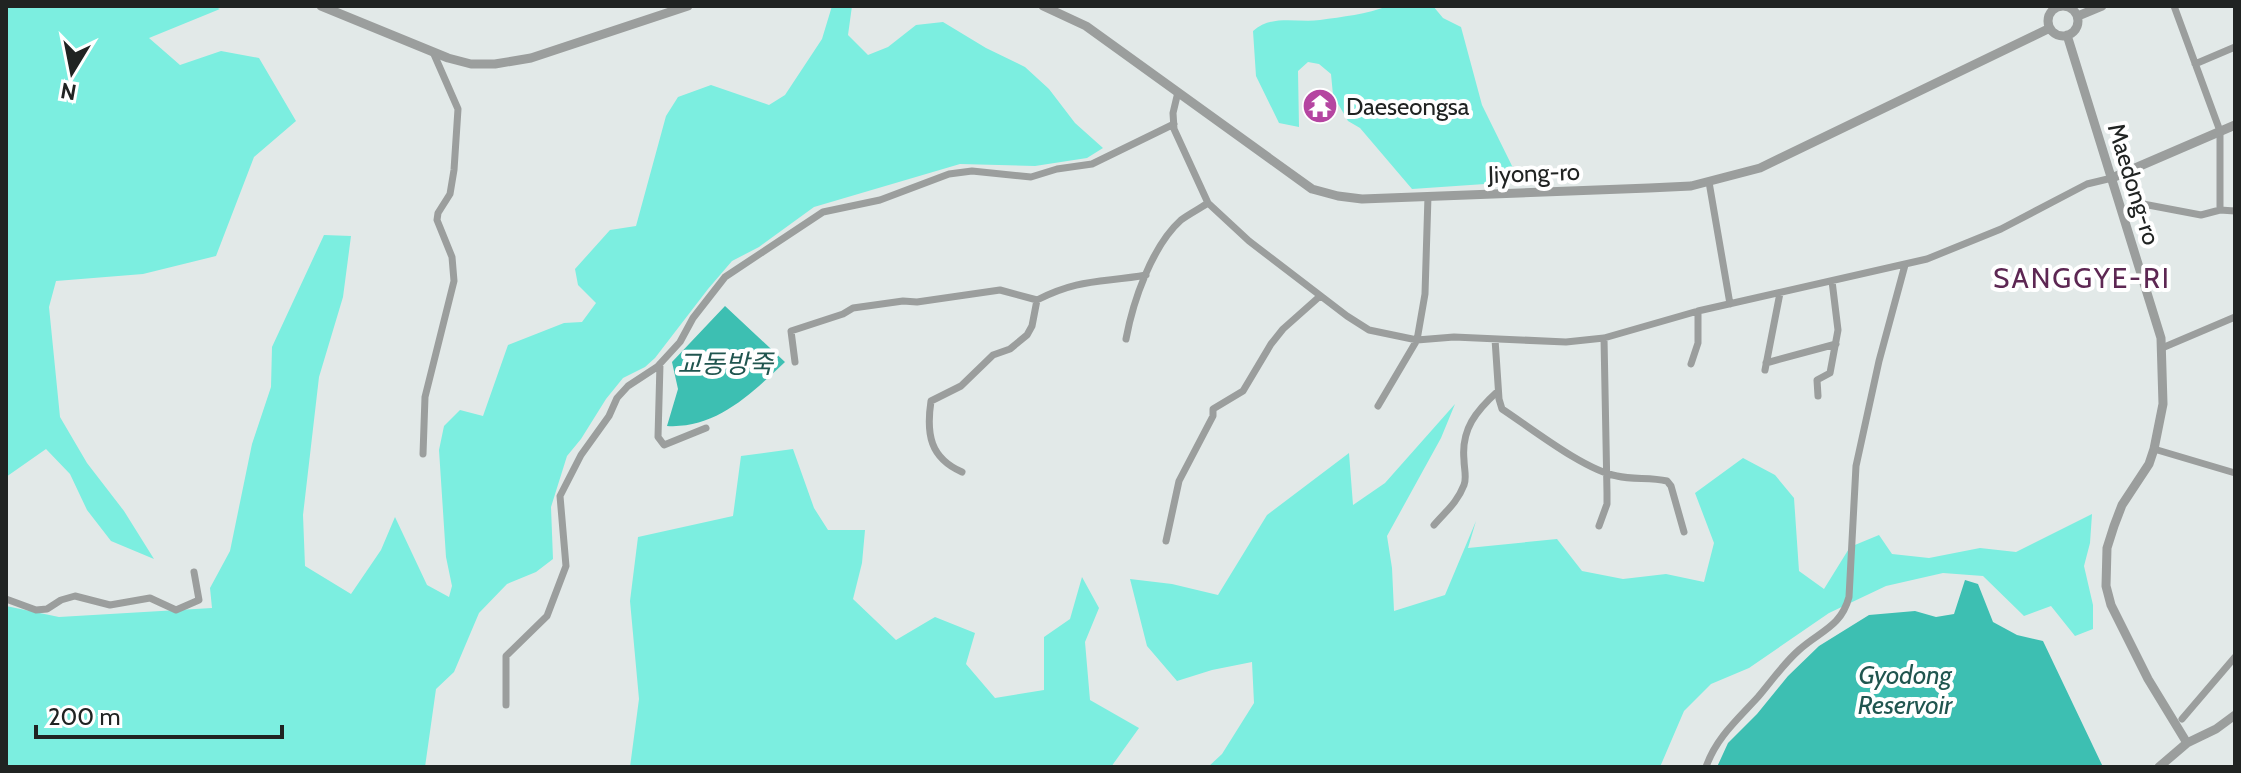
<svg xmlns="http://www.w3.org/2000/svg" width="2241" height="773" font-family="Cabin,'Noto Sans KR',sans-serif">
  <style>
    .green { fill: #7ceee0 }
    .water { fill: #3dbfb2 }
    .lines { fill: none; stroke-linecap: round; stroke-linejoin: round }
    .minor { stroke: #9b9e9d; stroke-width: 7 }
    .tertiary { stroke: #9b9e9d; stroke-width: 9 }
    .labels { text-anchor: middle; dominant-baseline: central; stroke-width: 8; stroke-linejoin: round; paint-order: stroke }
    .poi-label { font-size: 24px; fill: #202322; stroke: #fff; text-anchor: start }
    .street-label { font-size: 24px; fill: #202322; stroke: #fff }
    .water-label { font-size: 26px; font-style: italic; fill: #20554f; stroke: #fff }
    .quarter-label { font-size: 28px; letter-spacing: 2px; fill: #5d2753; stroke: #fff }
  </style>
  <rect width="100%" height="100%" fill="#e2e9e8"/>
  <path class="green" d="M6,6h207l7,3 -71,29 31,27 41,-14 38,7 37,63 -42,36 -38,99 -73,18 -87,7 -7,26 11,110 27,46 37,48 30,48 -43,-18 -24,-31 -17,-36 -24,-25 -40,28z
    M832,6h20l-4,29 20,20 20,-8 28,-22 27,-3 43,26 39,19 24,22 26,34 28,25 -16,10 -52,8 -75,-2 -146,43 -55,40 -27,14 -24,28 -53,69 -10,9 -22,11 -17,21 -25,40 -14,17 -16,51 2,52 -17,13 -29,12 -28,29 -25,59 -18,17 -11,78h-419v-161l53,11 153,-9 -2,-20 20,-37 22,-107 19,-57 1,-40 52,-112 27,1 -8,61 -24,80 -16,138 2,51 46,28 30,-44 14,-33 32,68 22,12 3,-11 -6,-29 -7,-107 5,-24 16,-16 23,6 25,-71 56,-22 18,-1 14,-19 -18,-18 -3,-16 35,-39 26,-4 30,-110 12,-19 33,-12 58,20 16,-10 37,-56z
    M1388,6h45l10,12 18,9 21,78 33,67 -1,10 -102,7 -52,-61 -12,-7 -15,-26 -2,-21 -12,-10 -11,-2 -10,9 1,56 -20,-4 -23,-47 -3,-45c19,-17 44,-8 67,-11 22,-3 47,-6 68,-14z
    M1455,404l-14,34 -54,98 5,32 2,43 51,-16 31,-74 -8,27 89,-9 25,32 41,8 43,-5 38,8 10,-39 -19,-50 48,-35 32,17 19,23 5,73 25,18 26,-42 29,-12 13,19 37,4 51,-10 36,4 76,-38 -2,29 -6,23 9,39v24l-18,7 -24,-30 -27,10 -41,-40 -40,-3 -57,13 -57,27 -80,55 -38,16 -27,27 -24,56h-452l14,-13 32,-51 -2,-41 -40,8 -35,11 -30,-35 -17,-67 42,5 46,11 49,-80 82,-62 4,52 32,-22z
    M793,449l21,59 14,22h37l-3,33 -9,36 43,41 39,-23 40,16 -9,31 29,34 49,-8v-53l26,-18 12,-42 17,31 -14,34 5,58 49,28 -28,39h-481l9,-68 -9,-98 8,-64 95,-21 8,-60z"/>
  <path class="water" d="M725,306l60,56c-34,32 -69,67 -118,64l11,-37 -6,-27z
    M1965,580l13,4 15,38 24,13 26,6 60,126h-386l11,-24 29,-29 31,-38 31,-30 50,-31 46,-4 21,6 18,-3z"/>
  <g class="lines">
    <path class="minor" d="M2174,6l46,125v79
      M2195,64l40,-17
      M1178,92l-5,21 1,16 34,74 41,38 98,75 22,14 48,10 37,-3 112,5 38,-4 94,-27 229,-52 74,-30 86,-45 25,-6
      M2131,171l12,33 58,11 19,-5 15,1
      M1709,182l21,122
      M1126,339c7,-38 26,-93 55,-119 8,-6 18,-11 27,-17
      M1495,339l4,60 3,10c29,19 82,61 115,67 16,4 33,1 50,5l4,5 13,46
      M2162,348l73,-31
      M795,362l-4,-31 52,-17 10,-6 50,-7 14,1 83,-12 37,10c43,-22 65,-17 109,-25
      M1766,363l70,-19
      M660,364l-2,73 6,8 42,-17
      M1691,364l7,-21v-32
      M1765,370l15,-77
      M1818,396l-1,-16 13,-7 8,-43 -6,-49
      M1378,406l39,-66 8,-46 3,-98
      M2154,449l81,24
      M423,454l2,-57 29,-116 -2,-24 -15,-37 1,-7 12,-19 4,-24 4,-61 -25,-57
      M962,472c-32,-14 -36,-38 -31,-71l30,-15 32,-31 17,-6 17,-14 5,-9 5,-26
      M1434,525c12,-14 23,-22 30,-40 3,-7 0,-17 0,-25 -3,-31 12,-49 34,-69
      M1599,526l8,-22v-11l-3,-155
      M1166,541l13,-60 34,-65v-7l30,-18 28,-47 12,-15 36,-32
      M6,599l30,11 11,-1 14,-9 14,-4 35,9 40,-7 26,12 23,-10 -5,-28
      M506,705v-49l41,-40 19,-50 -6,-70 21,-41 28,-39 8,-18 11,-12 29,-19 23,-25 13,-24 32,-41 98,-65 57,-12 69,-26 23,-3 59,6 26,-8 35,-5 82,-40
      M2182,719l53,-62
      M1706,767c10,-29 31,-47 52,-70 13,-15 25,-33 41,-47 21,-19 42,-23 50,-53l7,-131 23,-105 26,-96"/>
    <path class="tertiary" d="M321,6l127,52 23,6h24l36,-6 157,-52
      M1043,6l43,20 226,163 26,7 24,3 287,-11 42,-2 69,-18 290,-140
      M2048 21a15 15 0 1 1 30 0a15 15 0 1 1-30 0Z
      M2078,16l24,-10
      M2067,35l94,303 2,66 -9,45 -5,15 -27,41 -8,21 -7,22 -1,38 5,19 37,74 39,64
      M2112,178l123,-53
      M2159,767l28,-24 29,-14 19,-14"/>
  </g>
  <defs>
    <symbol id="temple-disc" viewBox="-11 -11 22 22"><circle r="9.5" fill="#b545a1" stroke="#fff"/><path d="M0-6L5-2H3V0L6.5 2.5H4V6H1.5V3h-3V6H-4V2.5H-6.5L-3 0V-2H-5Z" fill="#fff"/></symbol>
  </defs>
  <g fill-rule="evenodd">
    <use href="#temple-disc" x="1300" y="86" width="40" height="40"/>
  </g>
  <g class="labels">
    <g class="poi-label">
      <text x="1346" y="106">Daeseongsa</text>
    </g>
    <g class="street-label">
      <text transform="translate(1534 173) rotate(-2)">Jiyong-ro</text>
      <text transform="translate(2134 184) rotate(73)">Maedong-ro</text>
    </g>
    <g class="water-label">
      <text x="725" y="364">교동방죽</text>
      <text x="1905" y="675">Gyodong<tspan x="1905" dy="30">Reservoir</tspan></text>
    </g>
    <g class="quarter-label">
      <text x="2082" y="278">SANGGYE-RI</text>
    </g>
  </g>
  <rect width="2241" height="773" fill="none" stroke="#202322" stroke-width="16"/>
  <g transform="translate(72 72) rotate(190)" stroke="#ffffff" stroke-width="6" paint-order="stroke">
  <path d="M0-6L14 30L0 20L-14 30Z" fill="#202322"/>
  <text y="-12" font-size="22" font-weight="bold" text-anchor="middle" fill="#202322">N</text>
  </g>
  <path d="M36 725v12h246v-12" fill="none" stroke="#202322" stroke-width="4"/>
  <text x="48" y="725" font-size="24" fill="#202322" stroke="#ffffff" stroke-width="6" paint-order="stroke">200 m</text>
</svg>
